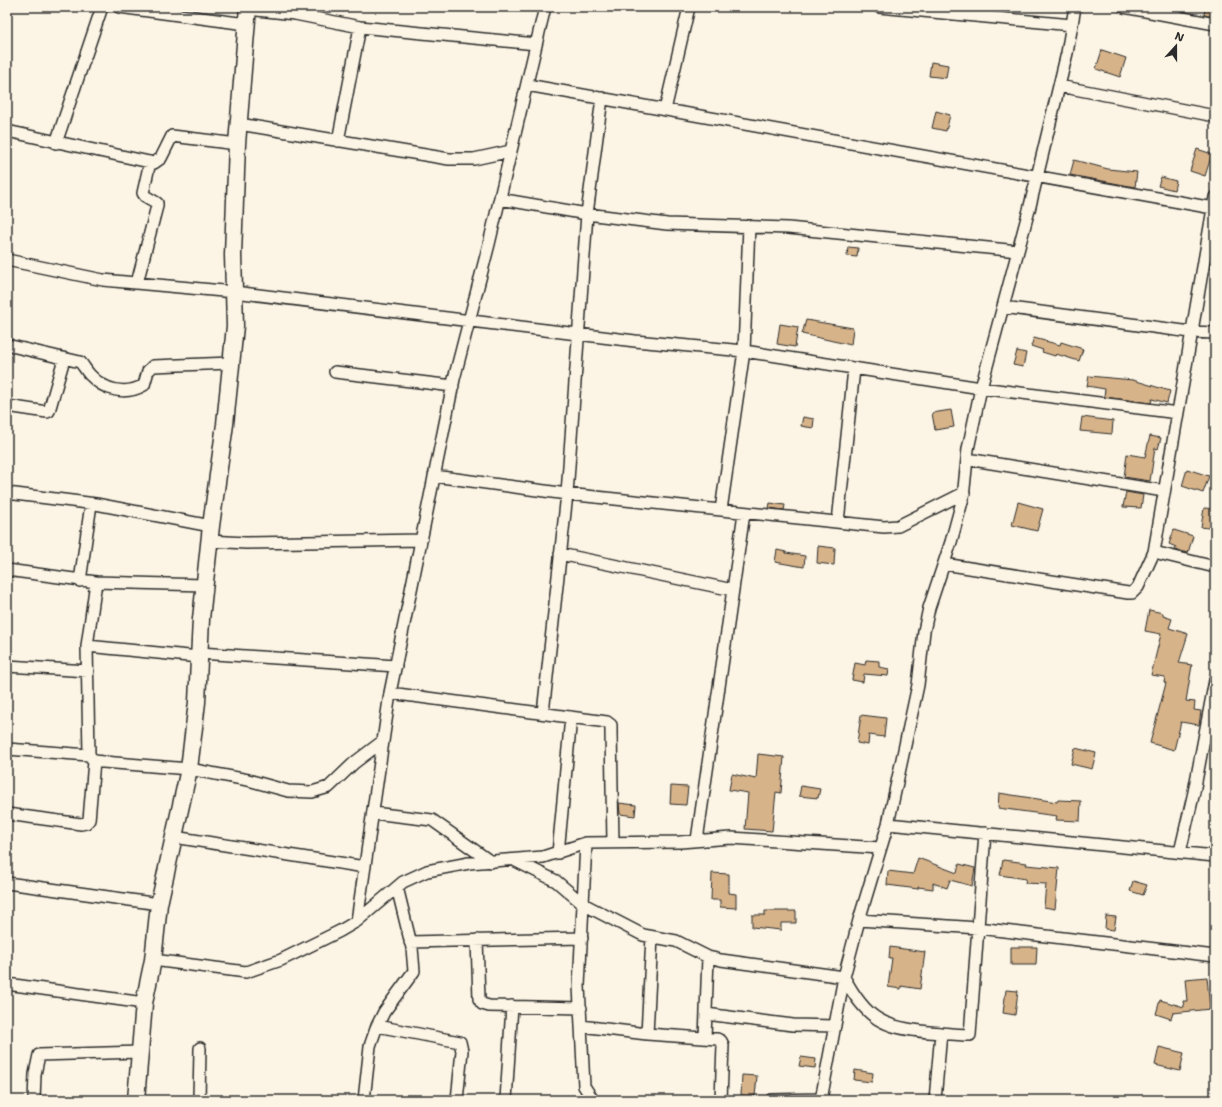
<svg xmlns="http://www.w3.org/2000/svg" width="1222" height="1107" font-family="'Shantell Sans',sans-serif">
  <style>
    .building { fill: #d7b389; stroke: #2b2b2b }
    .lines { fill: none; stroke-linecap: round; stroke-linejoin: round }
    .street-casing { stroke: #2b2b2b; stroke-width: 14 }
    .secondary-casing { stroke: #2b2b2b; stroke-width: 19 }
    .street { stroke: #fcf5e5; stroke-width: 11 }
    .secondary { stroke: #fcf5e5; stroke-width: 16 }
  </style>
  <rect width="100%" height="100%" fill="#fcf5e5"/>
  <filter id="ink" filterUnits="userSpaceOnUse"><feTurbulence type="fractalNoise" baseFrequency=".025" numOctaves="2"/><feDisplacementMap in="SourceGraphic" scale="8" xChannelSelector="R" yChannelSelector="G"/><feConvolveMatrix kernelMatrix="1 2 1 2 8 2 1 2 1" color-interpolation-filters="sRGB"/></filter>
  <g filter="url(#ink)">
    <path class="building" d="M1205,7l10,2v8l-11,-2z
      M1102,50l24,8 -6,19 -24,-8z
      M931,62l17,3 -2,13 -17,-2z
      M936,111l14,4 -4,16 -14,-3z
      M1197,149l15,5 -7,22 -15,-5z
      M1074,160l34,9 29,3 -2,15 -65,-12z
      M1161,177l15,4 -2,9 -16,-4z
      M848,247l10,1 -1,9 -10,-1z
      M806,320l47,8 -2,17 -49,-11z
      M780,324l18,3 -3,20 -18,-3z
      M1034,338l26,7 1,-3 22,7 -4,12 -23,-7 -1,2 -13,-4 1,-2 -12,-4z
      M1017,351l9,2 -3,14 -10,-2z
      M1089,376l44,4 37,11 -3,12 -15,-4 -1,4 -47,-6 1,-8 -18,-3z
      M951,410l3,17 -19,3 -3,-17z
      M803,417l11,2 -1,9 -12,-2z
      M1082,417l31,4 -1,13 -32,-3z
      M1150,436l11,2 -3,11 -3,-1 -5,33 -26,-4 3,-23 18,3z
      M1187,469l22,7 -6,17 -21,-7z
      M1126,492l17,3 -2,13 -18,-1z
      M1018,502l25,7 -6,22 -25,-6z
      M770,503l15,2 -1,5 -15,-2z
      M1204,508l11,1v20l-14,-2z
      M1174,530l19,6 -5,17 -13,-3 1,-3 -7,-3z
      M818,546l17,2 -1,17 -17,-2z
      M777,550l9,2v1l19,3 -1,11 -29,-5z
      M1149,610l14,3v3l9,3 -3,9 19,6 -9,29 13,2 -6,36 9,1 -1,8 7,1 -2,14 -18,-3 -7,28 -24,-7 16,-60 -2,-1 1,-5 -14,-2 10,-41 -16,-3z
      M866,660l13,1v6l10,2 -1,7 -24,-2 -1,8 -11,-2 3,-17 10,2z
      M861,715l25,3 -2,19 -15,-2 -1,10 -11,-2z
      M1075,748l21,5 -4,16 -21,-5z
      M758,754l26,3 -3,36 -5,-1 -4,39 -27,-2 3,-36 -19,-3 3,-16 24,5z
      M671,786l17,1 -2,18 -16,-1z
      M801,786l19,3 -2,9 -19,-2z
      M999,793l58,9 1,-2 23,1 -1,20 -24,-1 1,-4 -59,-8z
      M619,803l17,2 -1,11 -15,-2z
      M918,858l39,15 2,-9 16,4 -3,18 -22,-6 -3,8 -14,-5v6l-15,-2v2l-31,-4 1,-14 25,3z
      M1003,860l24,3 -1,2 33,3 -4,41 -11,-2 2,-23 -21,-1 1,-4 -26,-4z
      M712,873l17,1v19l7,1v14l-16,-1v-7h-9z
      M1133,881l14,4 -4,10 -13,-4z
      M765,911h31v12h-15v7l-29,-3v-12h13z
      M1106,916l10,1 -2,13 -9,-1z
      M890,947l35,5 -5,37 -19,-3v3l-13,-2 4,-29h-3z
      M1011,947h26l-1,18h-25z
      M1207,977l3,32 -37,4 -2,6 -15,-5 4,-14 24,7 -1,-6h4l-2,-22z
      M1006,990l12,1 -3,24 -12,-2z
      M1159,1047l25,6 -4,18 -25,-6z
      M801,1057l15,2 -1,9 -16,-2z
      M855,1070l18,3 -1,9 -18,-2z
      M742,1075l15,1 -2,20 -14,-1z"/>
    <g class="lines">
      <defs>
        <path id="street" d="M119,7l127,17
          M879,7l193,18
          M1124,7l91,17
          M247,9l48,5 65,13 176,17
          M527,85l686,123
          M1059,86l156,30
          M665,110l24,-103
          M239,124l210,35h25l37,-8
          M7,131l147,32 7,-5 11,-22 65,8
          M338,141l22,-114
          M56,143l46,-136
          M500,199l87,15 80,10 121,4 230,23
          M7,260l96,20 131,12 401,49 109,10 237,37 197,25
          M137,283l20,-77v-3l-12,-7 -2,-3 7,-31
          M1003,307l188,25 24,1
          M7,345l73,17c4,4 6,9 10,13 14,15 35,21 54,10l4,-14 5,-5 78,-3
          M335,372l118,14
          M7,406l40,6 2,-1 15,-52
          M967,459l197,32
          M434,476l133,18 317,33 14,-1 66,-33
          M7,493l89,11 115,22
          M721,510l23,-159 5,-125
          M838,522l16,-153
          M209,541l37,2 175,-3
          M1154,552l61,15
          M560,554l173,36
          M944,564l184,29h4l6,-6 16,-35 61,-355
          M7,570l89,12 108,3
          M80,581l11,-77
          M87,646l112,11
          M199,653l197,13
          M7,666l81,5
          M390,693l217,29 4,3v7l2,110
          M543,713l24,-219 20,-280 15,-116
          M7,749l82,6 5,6 9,1 86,7 59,11 40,11 24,1 17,-5 25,-24 29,-22
          M89,755l-2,-109 9,-64
          M373,813l59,7 59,42
          M7,814l74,10 5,-1 3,-3 5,-59
          M888,824l327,32
          M174,837l191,30
          M697,840l47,-327
          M586,843l-7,143 5,100 9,14
          M1180,852l14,-60 21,-112
          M558,853l13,-136
          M516,861l40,20 27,23 60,31 33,6 32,16 13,3 123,17c22,42 39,51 85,55 14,1 27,3 41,3l15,-202
          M7,883l152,21
          M859,920l119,8 237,28
          M357,921l33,-228 64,-314 35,-135 56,-237
          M477,940l2,59 3,5 7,2 92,2
          M410,942l172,-4
          M153,960l93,12 35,-12 59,-29 17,-10 46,-39 24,-11 42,-8 74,-6 43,-14 94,-1 51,-4 149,10
          M7,984l137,19
          M706,1014l87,11 42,1
          M377,1026l83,16 2,9 -5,49
          M581,1026l66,8 70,5 4,2 2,4 -2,55
          M647,1034l5,-97
          M705,1038l3,-81
          M34,1100l1,-26 4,-19 101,-3
          M199,1100l1,-52
          M364,1100l6,-54 7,-20 7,-14 30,-41 -2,-23 -15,-61
          M506,1100l6,-94
          M771,1100l50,-1
          M821,1100l23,-123 15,-57 29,-96 19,-88 11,-51 6,-54 5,-23 22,-66 12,-44 5,-49 13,-61 48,-178 38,-157 8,-46
          M935,1100l6,-67"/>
        <path id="secondary" d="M136,1100l8,-97 9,-43 6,-56 30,-135 8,-67 4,-83 10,-93 14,-102 10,-98 -2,-71 4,-111 11,-137"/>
      </defs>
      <use href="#street" class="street-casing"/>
      <use href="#secondary" class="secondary-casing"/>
      <use href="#street" class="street"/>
      <use href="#secondary" class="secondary"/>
    </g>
  </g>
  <rect width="1222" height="1107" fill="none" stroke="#fcf5e5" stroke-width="24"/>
  <rect x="12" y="12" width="1198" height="1083" fill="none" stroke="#2b2b2b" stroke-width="1.5" filter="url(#ink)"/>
  <g transform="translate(1176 46) rotate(21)" stroke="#fcf5e5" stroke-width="3" paint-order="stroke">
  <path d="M0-3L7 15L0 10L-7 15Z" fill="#2b2b2b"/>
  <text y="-6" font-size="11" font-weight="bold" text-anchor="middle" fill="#2b2b2b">N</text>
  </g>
</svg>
